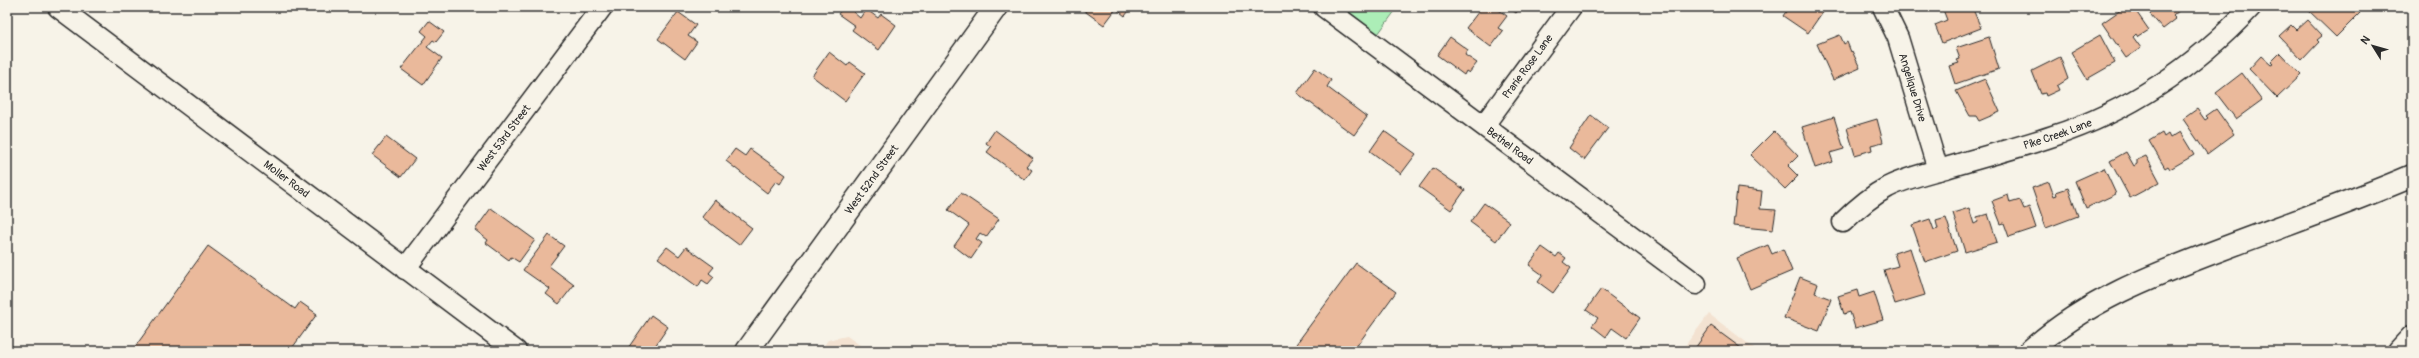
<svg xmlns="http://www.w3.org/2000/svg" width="2419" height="358" font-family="Pangolin,sans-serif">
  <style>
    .built { fill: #f3e2d1 }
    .green { fill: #aceeb7; stroke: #6c8c71 }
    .building { fill: #eab99b; stroke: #2b2b2b }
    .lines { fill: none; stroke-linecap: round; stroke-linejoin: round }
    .street-casing { stroke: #2b2b2b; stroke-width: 23 }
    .secondary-casing { stroke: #2b2b2b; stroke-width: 25 }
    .highway-casing { stroke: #2b2b2b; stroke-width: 25 }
    .street { stroke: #f7f3e8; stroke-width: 20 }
    .secondary { stroke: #f7f3e8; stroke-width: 22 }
    .highway { stroke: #f7f3e8; stroke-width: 22 }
    .labels { text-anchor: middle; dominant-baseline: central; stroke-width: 3; stroke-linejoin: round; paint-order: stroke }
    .street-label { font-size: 11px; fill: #2b2b2b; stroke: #f7f3e8 }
  </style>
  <rect width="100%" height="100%" fill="#f7f3e8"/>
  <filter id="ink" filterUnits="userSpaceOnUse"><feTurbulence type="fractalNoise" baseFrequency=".025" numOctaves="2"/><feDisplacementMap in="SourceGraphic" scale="8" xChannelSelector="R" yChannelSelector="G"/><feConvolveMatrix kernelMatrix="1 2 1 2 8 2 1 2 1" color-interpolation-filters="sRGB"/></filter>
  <g filter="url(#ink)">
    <path class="built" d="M1709,314l49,37h-77z
      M847,336l21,15h-48l8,-11z"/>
    <path class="green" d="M1342,7h56l-20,27z"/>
    <path class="building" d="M843,7h14l-4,5 7,6 6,-9 12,9 3,-4 15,11 -17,25 -27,-20 3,-4 -17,-12z
      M1079,7h53l-7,9 -9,-7 -12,16z
      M1482,7h13l12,9 -9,12 5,3 -12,16 -25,-19z
      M1508,7h13l-5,6z
      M1789,7h37l-18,26 -25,-17z
      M1942,7h30l9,21 -39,15 -7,-18 12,-5z
      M2125,7h8l16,23 -11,7 -2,-3 -3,3 8,11 -15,10 -24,-35z
      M2144,7h39l-10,9 3,3 -13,10z
      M2307,7h47l6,6 -24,24 -30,-29z
      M678,12l18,13 -8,11 9,6 -12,17 -27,-20z
      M2307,20l15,16 -5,4 2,2 -17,18 -23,-24 12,-11 5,5z
      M429,21l15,11 -8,10 -3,-2 -6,7 15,11 -19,27 -22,-16 26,-33 -6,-5z
      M1840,35l4,9 3,-2 4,10 1,-1 8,17 -27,12 -16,-36z
      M2100,35l15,28 -28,16 -16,-27z
      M1450,37l18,13 -3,5 12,8 -8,10 -3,-2 -2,4 -27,-20z
      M1989,37l10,32 -44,15 -6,-18 10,-3 -2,-3 3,-1 -4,-11z
      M829,52l18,14 3,-4 15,11 -20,28 -33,-25z
      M2280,53l21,22 -24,23 -28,-29 12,-13 10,9 2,-1 -2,-2z
      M2060,57l8,22 -11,7 2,4 -13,6 -1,-3 -4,1 -9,-23z
      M1315,68l16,12 -4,7 40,30 -13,18 -57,-42z
      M2242,73l20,27 -26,19 -20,-26z
      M1985,79l15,33 -21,9 -3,-5h-6l-14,-25z
      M2197,109l8,11 3,-2 -2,-2 10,-7 18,25 -27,20 -24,-35z
      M1591,115l17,13 -24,32 -15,-12z
      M1834,117l10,32 -14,4 3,9 -18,6 -13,-41z
      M1877,119l6,23 -12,3 1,5 -17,5 -8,-27z
      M995,130l38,28 -7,8 6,4 -7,10 -38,-28 4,-5 -5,-4z
      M1384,131l32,23 -15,20 -31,-23z
      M1774,131l24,25 -10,10 10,10 -13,13 -35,-34z
      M2180,132l14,23 -24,14 -2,-3 -3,2 -16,-27 13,-8 2,4 4,-3 2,4z
      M386,137l29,22 -14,18 -29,-22z
      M735,149l10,7 5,-7 36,26 -6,9 -4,-3 -9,12 -41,-32z
      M2126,152l8,14 3,-2v-4l9,-4 14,26 -30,16 -20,-37z
      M1433,168l32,22 -14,20 -32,-23z
      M2104,168l12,26 -30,14 -11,-27z
      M2049,182l5,14 3,-1 -1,-3 12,-4 10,28 -32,12 -14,-40z
      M1737,188l25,3 -2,18 16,1 -3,20 -40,-4z
      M961,193l38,26 -13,18 -6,-4 -4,6 6,4 -11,16 -17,-13 15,-21 -21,-15z
      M2008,195l2,8 10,-3 4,9 5,-2 7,21 -27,9 -5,-14 -3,1 -9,-23z
      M715,200l37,28 -13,17 -37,-28z
      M1484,203l26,19 -14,19 -26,-19z
      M491,208l44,32 -16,22 -8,-5 -2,3 -23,-17 2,-3 -13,-10z
      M1969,208l5,16 4,-2 -1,-5 11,-3 9,28 -32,10 -12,-39z
      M1946,218l11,33 -32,11 -13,-37 18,-6 4,11 4,-1 -2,-8z
      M549,235l15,11 -15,20 25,19 -15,19 -13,-10 4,-5 -27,-19z
      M1768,245l4,9 11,-5 9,22 -42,18 -13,-31z
      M208,246l87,63 5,-7 17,12 -27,37h-158z
      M667,247l12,9 7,-9 28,20 -5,6 5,4 -6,7 -6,-4 -4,7 -40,-29z
      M1542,247l14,10 3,-4 7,5 -3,4 8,6 -18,25 -15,-11 5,-7 -14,-10z
      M1910,248l15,47 -30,9 -11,-34 14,-4 -4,-13z
      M1356,263l40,29 -43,59h-62z
      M1800,277l18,7 -3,9 16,6 -12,32 -35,-13z
      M1601,289l39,29 -14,20 -14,-10 -6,9 -14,-11 6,-8 -12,-8z
      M1857,290l2,7 15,-5 9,28 -28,8 -5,-16 -6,2 -6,-18z
      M651,315l17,12 -15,22 -27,2z
      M1711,326l34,25h-52z"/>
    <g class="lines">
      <defs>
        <g id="street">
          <path id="s1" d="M58,7l458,344"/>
          <path id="s2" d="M1324,7l372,277"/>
          <path id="s3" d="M1883,7l15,31 40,132"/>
          <path id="s4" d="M1484,125l87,-118"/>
          <path id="s5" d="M1843,222c14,-14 28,-26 45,-35 18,-9 39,-14 58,-19 35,-11 72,-20 107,-32 77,-25 143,-70 198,-129"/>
          <path id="s6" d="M405,269l197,-262"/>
        </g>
        <g id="secondary">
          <path id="s7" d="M747,351l249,-344"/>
        </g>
        <path id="highway" d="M2030,351c55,-50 123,-76 192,-102 63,-24 127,-46 190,-73
          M2399,351l13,-14"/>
      </defs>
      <use href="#street" class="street-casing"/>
      <use href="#secondary" class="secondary-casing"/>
      <use href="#highway" class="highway-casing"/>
      <use href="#street" class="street"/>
      <use href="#secondary" class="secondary"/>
      <use href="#highway" class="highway"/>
    </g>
  </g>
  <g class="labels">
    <g class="street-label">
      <text stroke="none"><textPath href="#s4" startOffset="73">Prarie Rose Lane</textPath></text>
      <text stroke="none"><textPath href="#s3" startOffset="86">Angelique Drive</textPath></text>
      <text stroke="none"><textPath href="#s5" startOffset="235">Pike Creek Lane</textPath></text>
      <text stroke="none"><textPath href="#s6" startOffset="164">West 53rd Street</textPath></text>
      <text stroke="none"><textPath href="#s2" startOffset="232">Bethel Road</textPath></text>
      <text stroke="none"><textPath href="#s1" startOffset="286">Moller Road</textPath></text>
      <text stroke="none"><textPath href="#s7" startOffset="212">West 52nd Street</textPath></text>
    </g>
  </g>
  <rect width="2419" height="358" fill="none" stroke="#f7f3e8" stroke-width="24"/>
  <rect x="12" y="12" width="2395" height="334" fill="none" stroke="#2b2b2b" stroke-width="1.5" filter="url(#ink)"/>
  <g transform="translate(2373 46) rotate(307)" stroke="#f7f3e8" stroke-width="3" paint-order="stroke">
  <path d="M0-3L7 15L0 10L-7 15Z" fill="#2b2b2b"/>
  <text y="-6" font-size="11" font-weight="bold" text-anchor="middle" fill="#2b2b2b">N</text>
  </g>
</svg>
